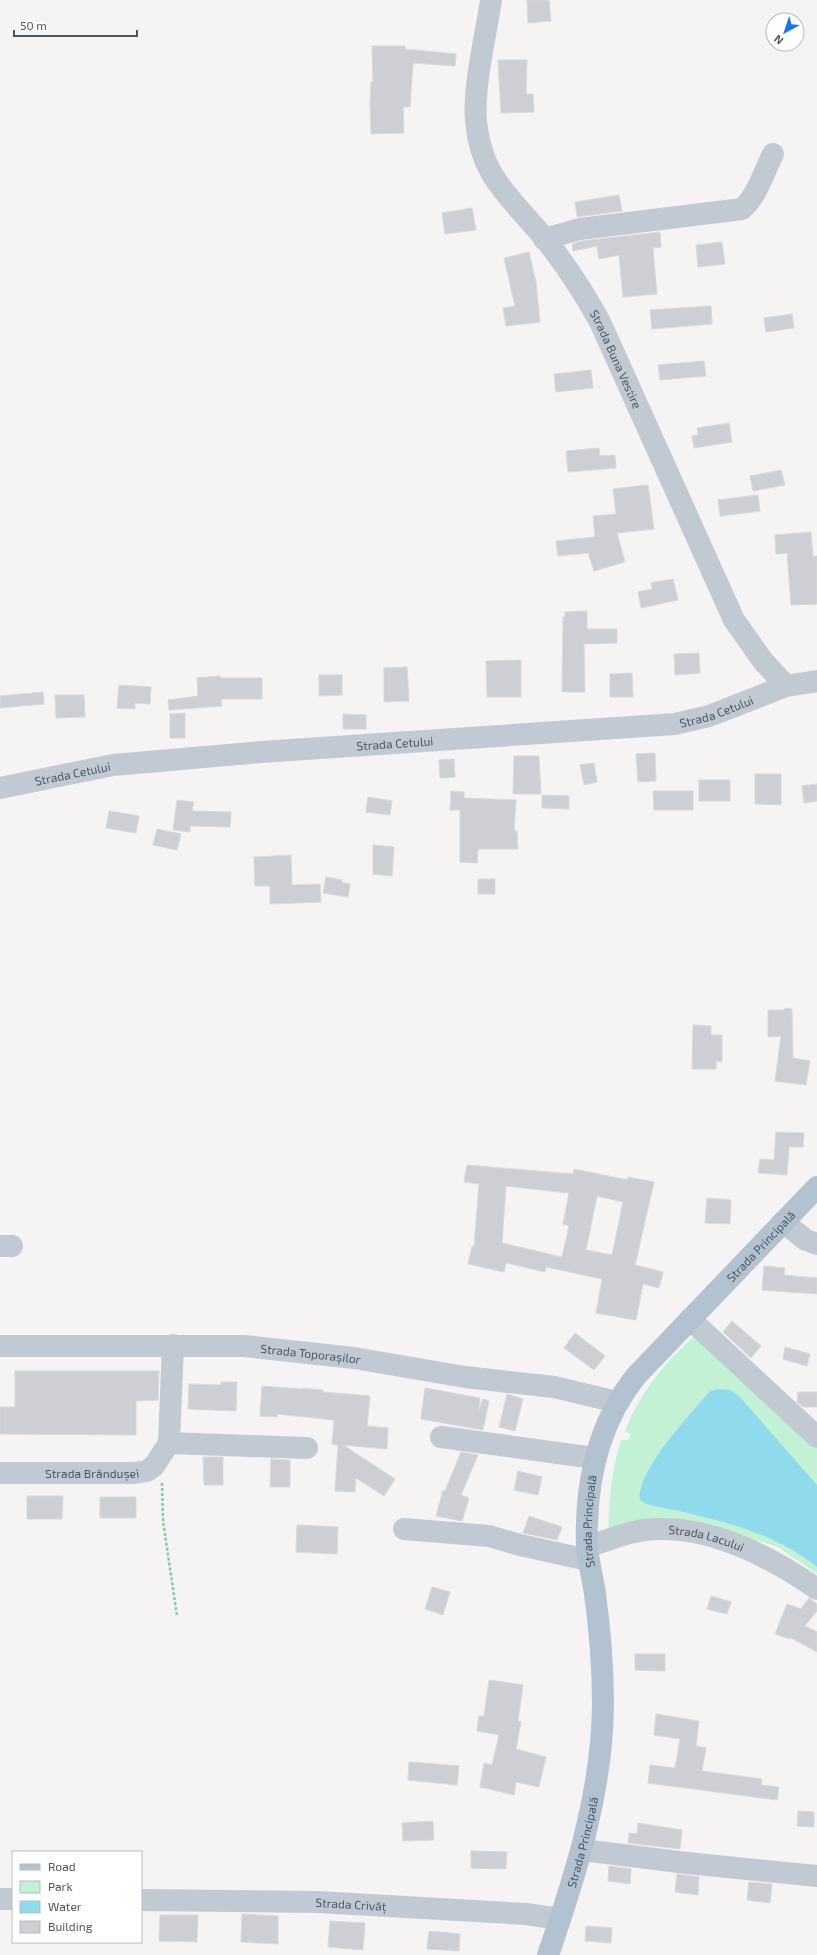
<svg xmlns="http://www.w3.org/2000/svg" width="817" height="1955" font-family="'Exo 2',sans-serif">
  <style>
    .green { fill: #c3f1d5 }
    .water { fill: #90daee }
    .building { fill: #cdcfd5; stroke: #d7d9de; fill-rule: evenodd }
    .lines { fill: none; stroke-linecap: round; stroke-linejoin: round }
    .path { stroke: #7ad0a6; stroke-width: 2.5; stroke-dasharray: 3 2; stroke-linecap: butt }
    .minor { stroke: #c1cad2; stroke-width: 22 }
    .major { stroke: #b3c2d1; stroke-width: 22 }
    .labels { text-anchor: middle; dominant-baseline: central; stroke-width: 3; stroke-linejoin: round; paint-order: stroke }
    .street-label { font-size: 12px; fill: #4a5661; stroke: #fff }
  </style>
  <rect width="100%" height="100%" fill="#f5f3f3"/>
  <path class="green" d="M696,1335l121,113v126l-39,-27 -45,-14 -125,2c1,-32 3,-64 13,-95h7l3,-6 -6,-2c14,-39 40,-70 71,-97z"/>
  <path class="water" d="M717,1389l13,1 10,7 77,88v82c-48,-39 -112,-50 -171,-63l-6,-4c-4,-29 51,-86 70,-109z"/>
  <path class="building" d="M527,0h22l2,21 -23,2z
    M372,46h33v3l51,5 -1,12 -42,-3 -3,44h-7l1,26 -33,1 -1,-32 1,-20h2z
    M498,60h29l-1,34h7l1,18 -33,1z
    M619,195l3,16 -45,6 -2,-15z
    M472,208l4,22 -31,4 -3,-21z
    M660,232l1,15 -8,1 4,46 -34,3 -4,-42 -20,4 -2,-13 -24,5 -1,-7 10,-3z
    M722,242l3,22 -27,3 -2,-22z
    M529,252l7,30 4,40 -34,4 -3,-18 12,-2 -11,-48z
    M711,306l1,18 -60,5 -2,-19z
    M792,314l2,14 -28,4 -2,-14z
    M704,361l2,15 -46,4 -2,-15z
    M591,370l2,18 -37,4 -2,-18z
    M729,423l3,19 -38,6 -2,-12 6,-1 -1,-7z
    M599,448l1,8 15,-1 1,13 -48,4 -2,-21z
    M781,470l4,15 -32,6 -3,-15z
    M648,485l6,44 -37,4 8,29 -31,9 -6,-18 -30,3 -2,-15 39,-4 -2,-21 23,-2 -3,-25z
    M758,495l2,16 -40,5 -2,-16z
    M811,532l2,25 4,-1v48l-26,1 -4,-52 -11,1 -1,-19z
    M673,579l5,21 -37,8 -3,-16 14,-3 -1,-6z
    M587,611v18h30v14l-33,1 1,48h-23l1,-75h2v-5z
    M699,653l1,20 -25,2 -1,-21z
    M521,660v37h-34l-1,-36z
    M407,667l2,34 -25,1v-34z
    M632,673l1,24h-23v-23z
    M319,675h23v20l-23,1z
    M220,676v2h42v21h-41l1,7 -53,4 -1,-10 30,-4 -1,-18z
    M119,685l32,2 -1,17 -15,-1v6l-18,-1z
    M43,692l1,12 -44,4v-12z
    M55,695h29l1,22 -29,1z
    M185,713v25h-15v-24z
    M343,714l23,1v14h-23z
    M655,753l1,28 -18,1 -2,-28z
    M514,756h25l2,38h-28z
    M454,759l1,18 -15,1 -1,-18z
    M594,763l3,19 -13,3 -4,-20z
    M755,774h26v31l-26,-1z
    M699,780h31v21h-31z
    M817,784v17l-13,2 -2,-17z
    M451,791l13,1v6l52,2 -2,31h3l1,18h-40l-1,14 -17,-1v-52h-10z
    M653,791h40v19h-39z
    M542,795l27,1v13l-27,-1z
    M368,797l24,4 -2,14 -24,-3z
    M177,800l17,2 -2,9 39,1 -1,15 -40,-1v6l-17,-2z
    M109,811l30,5 -3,17 -30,-5z
    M157,829l24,5 -4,16 -24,-5z
    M373,845l21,2 -2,29 -19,-2z
    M291,855l1,30 28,-1 1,18 -51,2v-18h-15l-1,-29z
    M326,877l16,3 -1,2 9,2 -2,13 -25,-4z
    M478,879h17v15h-17z
    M785,1008l7,1 1,49 17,3 -4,24 -31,-4 6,-45 -13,1v-27h16z
    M693,1025l18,1v9h11v27l-6,-1v8h-24z
    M776,1132l28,1 -1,14h-14l-2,28 -29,-2 2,-14 14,1z
    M467,1165l106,9 1,-5 54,11v-3l26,5 -19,83 28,7 -4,16 -16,-4 -7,36 -40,-7 6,-34 -56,-12 -1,5 -39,-9 -2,9 -36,-8 4,-18 2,1 5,-63 -15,-2zM506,1186l63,7 -6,31 6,2 -7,31 -60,-14zM597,1196l26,6 -11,53 -26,-5z
    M707,1198l24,2 -1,24 -25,-1z
    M764,1266l21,2 -1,7 33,3v16l-55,-4z
    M732,1321l29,25 -10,12 -28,-26z
    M575,1333l30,23 -11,14 -30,-22z
    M785,1347l25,7 -3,12 -24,-7z
    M15,1371h144l-1,29 -22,1v34l-136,-1v-27h15z
    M221,1382h16l-1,29 -48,-2 1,-25 32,1z
    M262,1386l40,3v-1l21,2v2l47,4 -3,30 21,2 -1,21 -44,-4 52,34 -11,17 -28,-18 -1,14 -20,-1 3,-46 -6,-1 2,-24 -57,-6v3l-17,-1z
    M425,1388l55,10 -2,13 5,-12 6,2 -6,29 -62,-11z
    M798,1392h19v15h-14l-6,-5z
    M507,1394l16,5 -8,32 -16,-4z
    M461,1452l17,3 -17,40 8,3 -7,23 -26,-5 7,-26 2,1z
    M203,1457h20v28h-19z
    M271,1459l19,1v27h-20z
    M518,1471l24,6 -4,18 -24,-5z
    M27,1496h36l-1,23h-35z
    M100,1497h36v21h-36z
    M529,1516l33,11 -5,13 -34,-7z
    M297,1525l41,2 -1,27 -41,-2z
    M432,1587l18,5 -7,23 -18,-6z
    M711,1596l20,6 -4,12 -20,-5z
    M809,1598l8,6v7l-12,15 12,6v20l-26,-14 -1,1 -15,-5 12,-30 14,5z
    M635,1654h30v17l-30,-1z
    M489,1680l34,5 -5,36 3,1 -5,27 30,8 -7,30 -23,-5 -2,13 -34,-8 4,-24 8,2 7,-30 -22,-4 2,-15h5z
    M656,1714l43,7 -3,25 10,2 -4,23 60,8 -1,6 18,2 -2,13 -129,-17 2,-18 25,3 5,-29 -26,-4z
    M409,1762l50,4 -2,19 -49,-5z
    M798,1811l16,1v15l-17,-1z
    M433,1821l1,19 -31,1 -1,-18z
    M638,1823l44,7 -2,19 -52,-6 1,-10 8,1z
    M471,1851l36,1 -1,17 -35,-1z
    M609,1866l22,3 -1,15 -22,-3z
    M677,1874l22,3 -1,18 -23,-3z
    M749,1882l23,2 -2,19 -23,-3z
    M242,1914l36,2v28l-37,-2z
    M160,1915h38l-1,27 -38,-1z
    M330,1921l35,2 -2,27 -35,-3z
    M586,1926l26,2 -1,15 -26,-2z
    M429,1931l31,3 -1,17 -32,-2z"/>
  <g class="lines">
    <path class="path" d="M162,1483l1,38 14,95"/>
    <g class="minor">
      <path id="s1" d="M491,0c-5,35 -18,86 -15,121 5,57 35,76 69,118 21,26 39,54 55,83l134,298 29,41 23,25"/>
      <path d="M544,239l36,-10 162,-20c15,-13 22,-37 31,-55"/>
      <path id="s2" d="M0,788l113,-23 148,-13 414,-28 34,-8 77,-30 31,-5"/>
      <path d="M783,1222l23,18 11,4"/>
      <path d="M0,1246h12"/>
      <path d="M690,1319l127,118"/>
      <path id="s3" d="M0,1346h244l110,12 111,19 89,10 63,15"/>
      <path d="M441,1437l153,21"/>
      <path d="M169,1443l138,5"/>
      <path id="s4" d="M0,1473h134l13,-2 7,-5 15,-23 4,-98"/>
      <path d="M404,1529l85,7 31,9 68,15"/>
      <path id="s5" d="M587,1547c19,-6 39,-15 58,-17 62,-7 123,25 172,59"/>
      <path d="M582,1850l105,13 130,13"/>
      <path d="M0,1899h13"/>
      <path id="s6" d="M141,1900l177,2 208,12 34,5"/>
    </g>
    <path class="major" id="s7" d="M548,1955c28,-81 54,-163 55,-250 0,-36 -3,-75 -8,-111 -2,-16 -7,-32 -8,-48 -2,-62 10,-121 49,-170l181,-189"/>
  </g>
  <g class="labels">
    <g class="street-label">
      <text stroke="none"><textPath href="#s1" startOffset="402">Strada Buna Vestire</textPath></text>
      <text stroke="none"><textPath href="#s2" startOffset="722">Strada Cetului</textPath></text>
      <text stroke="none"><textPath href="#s2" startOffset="398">Strada Cetului</textPath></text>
      <text stroke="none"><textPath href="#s2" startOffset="74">Strada Cetului</textPath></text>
      <text stroke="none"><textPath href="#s7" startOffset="778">Strada Principală</textPath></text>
      <text stroke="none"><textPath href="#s3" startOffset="311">Strada Toporașilor</textPath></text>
      <text stroke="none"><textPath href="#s4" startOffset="92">Strada Brândușei</textPath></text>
      <text stroke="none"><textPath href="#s7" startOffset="442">Strada Principală</textPath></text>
      <text stroke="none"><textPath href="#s5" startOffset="123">Strada Lacului</textPath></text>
      <text stroke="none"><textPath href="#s7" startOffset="118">Strada Principală</textPath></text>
      <text stroke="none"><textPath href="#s6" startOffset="210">Strada Crivăț</textPath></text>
    </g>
  </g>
  <rect x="12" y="1851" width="130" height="92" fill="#ffffff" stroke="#b7bbc0"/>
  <rect x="20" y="1864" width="20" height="6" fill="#b3c2d1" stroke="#b7bbc0"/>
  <text x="48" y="1871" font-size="12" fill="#4a5661">Road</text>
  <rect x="20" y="1881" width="20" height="12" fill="#c3f1d5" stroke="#b7bbc0"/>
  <text x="48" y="1891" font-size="12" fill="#4a5661">Park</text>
  <rect x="20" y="1901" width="20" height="12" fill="#90daee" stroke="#b7bbc0"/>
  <text x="48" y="1911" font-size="12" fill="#4a5661">Water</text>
  <rect x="20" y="1921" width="20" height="12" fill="#cdcfd5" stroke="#b7bbc0"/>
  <text x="48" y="1931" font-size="12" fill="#4a5661">Building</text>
  <g transform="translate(785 32) rotate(220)"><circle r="19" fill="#ffffff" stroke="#b7bbc0"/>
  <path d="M0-3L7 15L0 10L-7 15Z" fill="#1a73e8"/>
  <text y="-6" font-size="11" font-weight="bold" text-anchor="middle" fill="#4a5661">N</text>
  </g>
  <path d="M14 30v6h123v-6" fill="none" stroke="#4a5661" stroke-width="2"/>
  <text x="20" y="30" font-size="12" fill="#4a5661" stroke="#ffffff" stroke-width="3" paint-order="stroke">50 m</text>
</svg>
